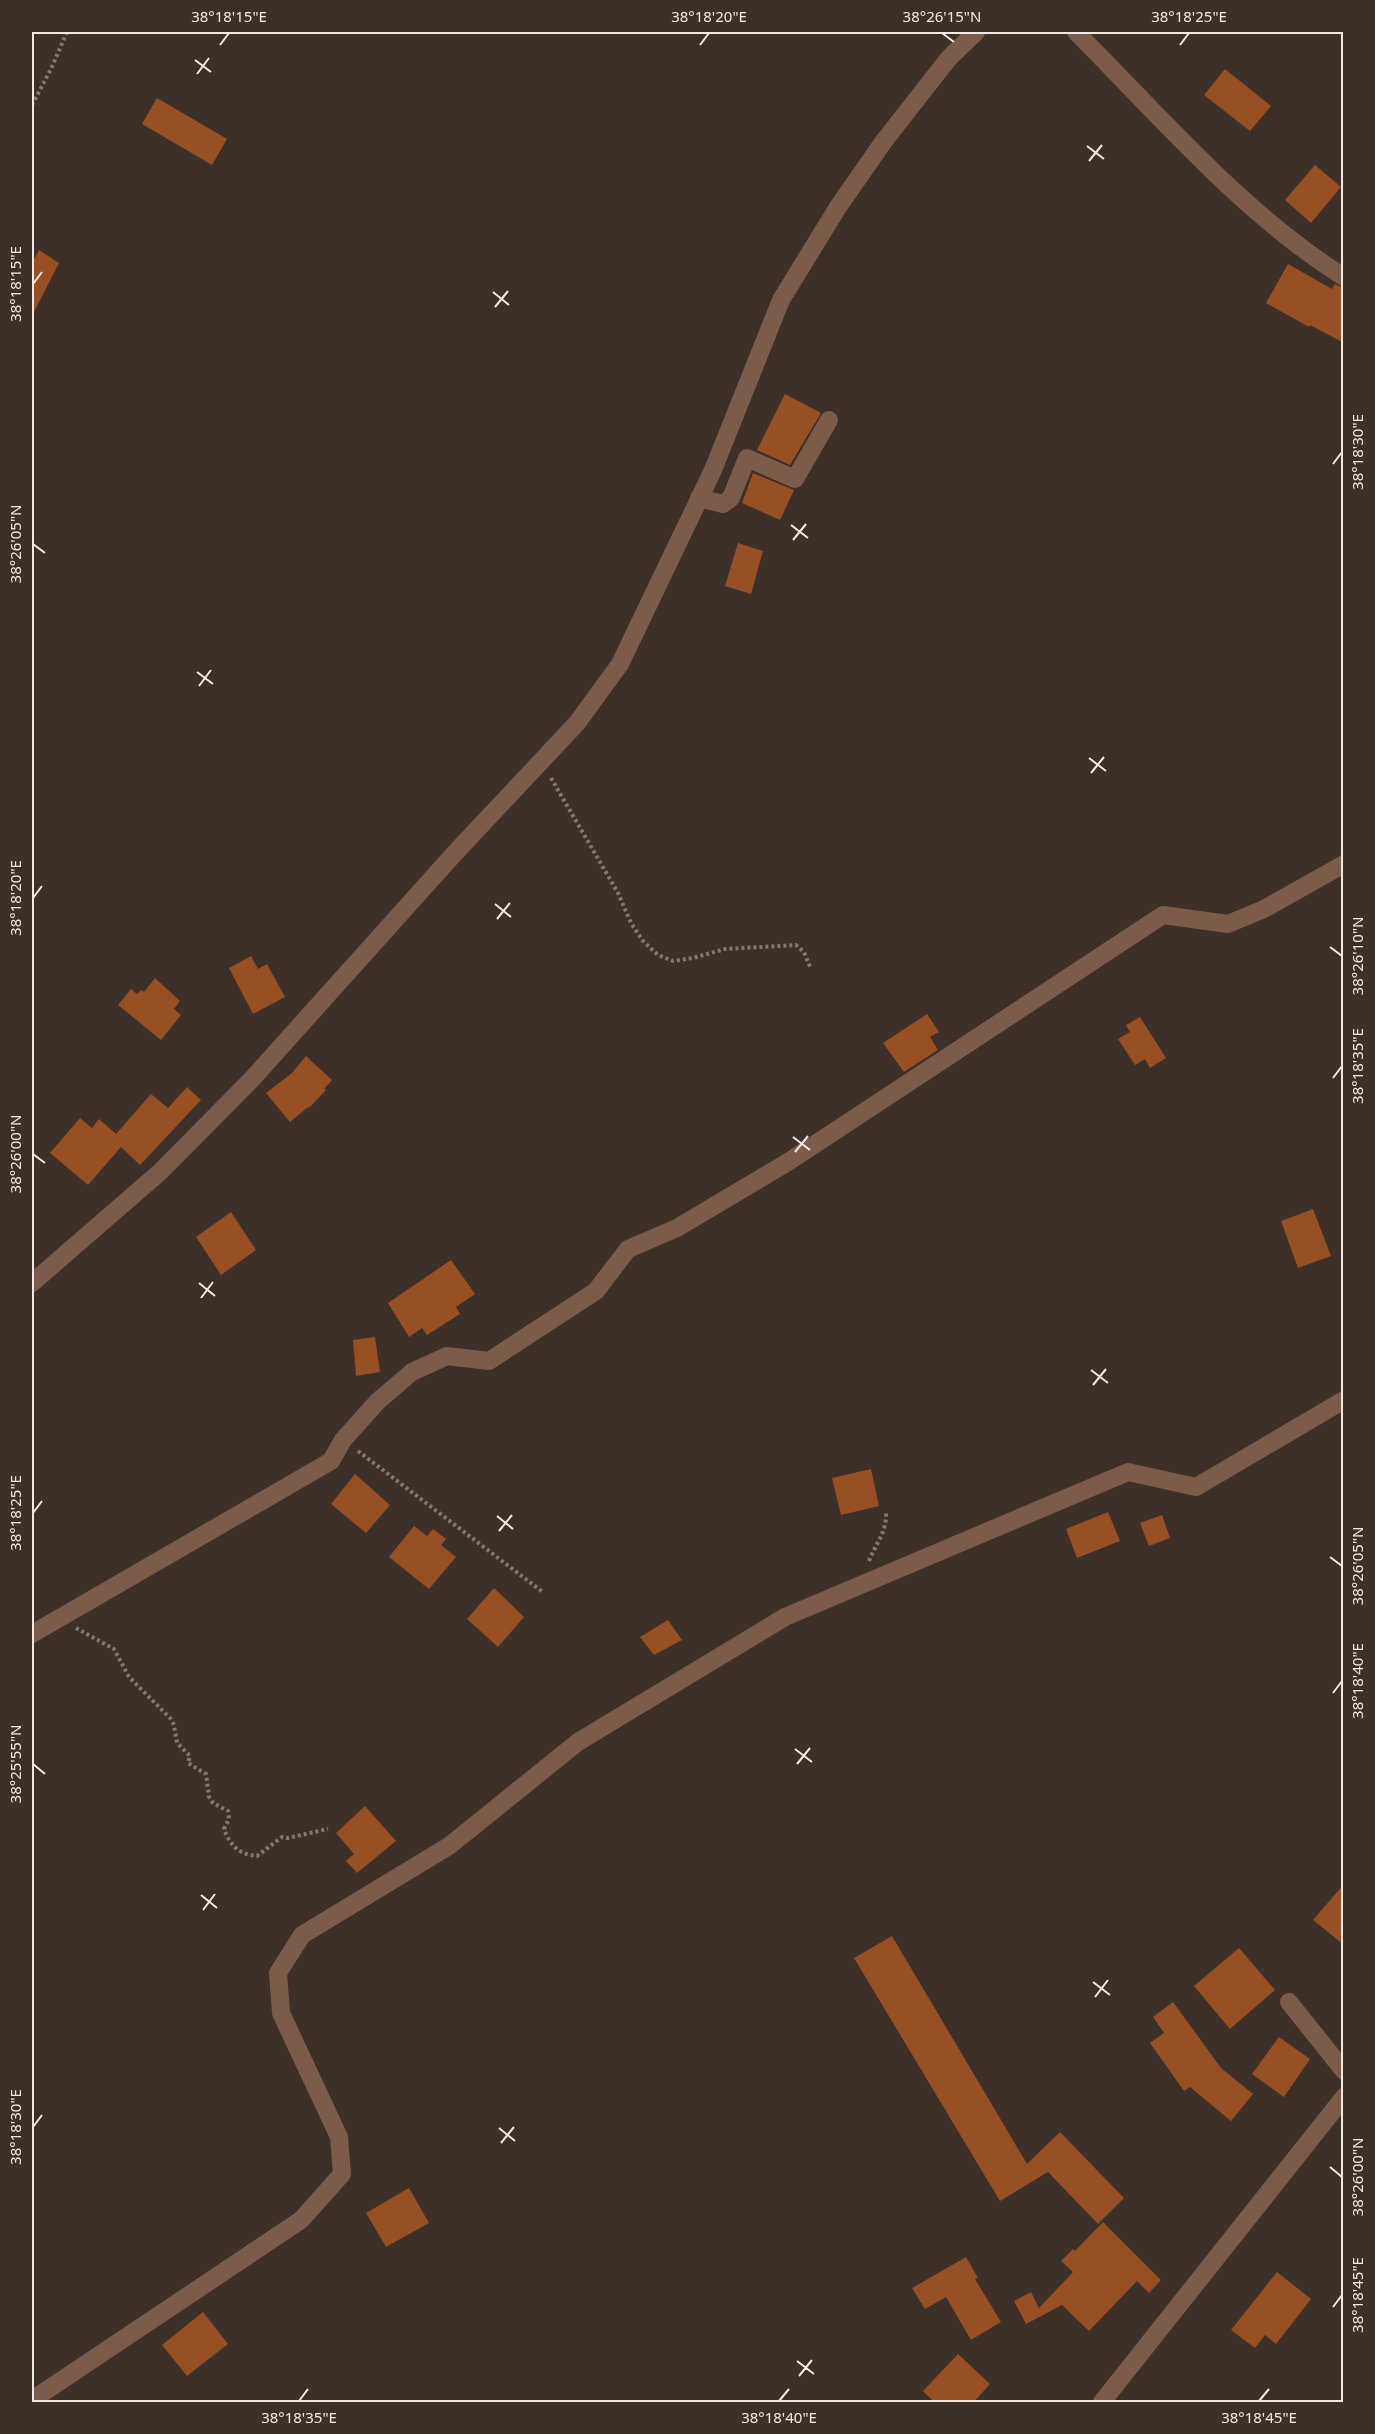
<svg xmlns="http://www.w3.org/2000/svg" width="1375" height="2434" font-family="'Noto Sans',sans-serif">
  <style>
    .building { fill: #974f24 }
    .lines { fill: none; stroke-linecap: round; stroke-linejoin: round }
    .path { stroke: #827771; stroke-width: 4; stroke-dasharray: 3 3; stroke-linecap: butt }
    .minor { stroke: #7b5b4a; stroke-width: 18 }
    .ticks { fill: none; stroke: #f2e9e4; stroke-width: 2 }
    .neatline { fill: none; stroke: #f2e9e4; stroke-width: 2 }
    .ticks-label { font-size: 15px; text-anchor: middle; fill: #f2e9e4 }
  </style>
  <rect width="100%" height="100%" fill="#3d3029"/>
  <path class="building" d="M1225,69l46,37 -21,25 -46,-36z
    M157,98l70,41 -15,26 -70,-41z
    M1315,165l26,22 -30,36 -26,-23z
    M39,250l20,13 -27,53v-53z
    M1288,264l44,25 3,-5 9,4v55l-34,-18 -1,2 -43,-24z
    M785,394l36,19 -31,52 -33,-15z
    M753,473l41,17 -14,30 -38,-17z
    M738,543l25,8 -12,43 -26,-8z
    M251,956l7,13 9,-5 18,33 -32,17 -24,-46z
    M155,978l25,23 -6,8 7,6 -20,25 -43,-35 13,-16 6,5 4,-4 3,2z
    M927,1014l12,18 -9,5 8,13 -34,22 -21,-29z
    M1140,1017l26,41 -16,10 -5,-9 -10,6 -17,-26 12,-7 -4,-7z
    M306,1056l26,24 -8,9 2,1 -17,18 -1,-1 -18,15 -24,-29 26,-20z
    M187,1087l14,13 -61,65 -19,-18 -33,38 -38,-32 30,-35 12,10 7,-9 17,15 35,-40 17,14z
    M1313,1209l18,47 -33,12 -17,-47z
    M231,1212l25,38 -35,25 -25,-38z
    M451,1260l24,34 -19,13 4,7 -33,21 -5,-7 -13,9 -21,-34z
    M375,1337l5,35 -24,4 -3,-36z
    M871,1469l8,37 -38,9 -9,-37z
    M355,1474l35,31 -24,28 -35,-29z
    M1108,1512l12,29 -43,17 -11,-29z
    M1162,1515l8,23 -21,8 -9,-23z
    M414,1526l13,10 6,-7 13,10 -5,6 15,12 -27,32 -40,-32z
    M494,1588l30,29 -26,30 -31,-28z
    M668,1620l14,20 -28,15 -14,-18z
    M365,1806l31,35 -39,32 -11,-12 8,-7 -18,-21z
    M1344,1884v61l-31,-25z
    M892,1936l135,228 33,-32 64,66 -26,26 -50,-52 -48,29 -146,-243z
    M1239,1948l36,42 -45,39 -36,-43z
    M1173,2002l48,66 32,26 -22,27 -41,-34 -6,4 -34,-48 14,-10 -11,-16z
    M1279,2037l31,22 -26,38 -32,-23z
    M409,2188l20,35 -43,24 -20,-34z
    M1103,2222l58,58 -12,13 -12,-12 -48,50 -27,-26 -36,19 -12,-23 17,-9 8,16 34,-36 -12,-11 12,-12 2,2z
    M966,2257l12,21 -3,1 26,43 -30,18 -25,-43 -21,12 -13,-21z
    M1277,2272l34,27 -35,45 -11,-9 -10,13 -24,-18z
    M203,2312l25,32 -41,32 -25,-31z
    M958,2354l32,30 -17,19h-38l-12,-12z"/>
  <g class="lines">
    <path class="path" d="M32,105l19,-36 16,-37
      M551,778l67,115 13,30 12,18 15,14 15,6 20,-3 32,-9 71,-4 8,7 7,17
      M358,1451l186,142
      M869,1561c7,-18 18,-29 17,-49
      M76,1628l38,21 15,28 41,41 4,7 3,18 13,13 -2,7 18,11 3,23 4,6 15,8 1,8 -5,10c7,18 15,25 33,27l25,-19 6,1 40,-9"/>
    <path class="minor" d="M1076,32c83,83 167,182 268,245
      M699,498l24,6 8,-6 16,-40 48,21 34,-59
      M32,1283l128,-111 92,-93 202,-225 123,-131 43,-59 93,-194 68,-170 57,-93 46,-66 65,-83 27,-26
      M32,1634l299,-173 12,-21 35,-39 34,-29 35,-16 42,5 107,-70 32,-42 49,-21 111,-66 375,-247 65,9 36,-15 80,-45
      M1289,2002l55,69
      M32,2400l269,-180 41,-46 -3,-37 -58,-124 -3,-40 24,-38 147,-89 129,-104 207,-125 343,-145 68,15 148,-87
      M1102,2402l242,-305"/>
  </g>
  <path class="ticks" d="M942,33l12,9M220,45l9,-12M700,45l9,-12M1180,45l9,-12M195,60l16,12M197,74l12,-16M1087,146l17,13M1089,161l13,-16M33,284l9,-12M493,292l16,13M495,307l13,-16M1333,464l9,-12M791,525l17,13M793,540l13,-16M33,544l12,9M197,672l16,12M199,686l12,-16M1089,758l17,13M1091,773l13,-16M33,898l9,-12M495,904l16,13M497,919l13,-16M1330,947l12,9M1333,1078l9,-12M793,1137l17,13M795,1152l13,-16M33,1154l12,9M199,1283l16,13M201,1298l12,-16M1091,1370l17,13M1093,1385l13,-16M33,1513l9,-12M497,1516l16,13M499,1531l13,-16M1330,1557l12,9M1333,1693l9,-12M795,1749l17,13M33,1764l12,10M797,1764l13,-16M201,1895l16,13M203,1910l12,-16M1093,1982l17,13M1095,1997l13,-17M33,2127l9,-12M499,2128l16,13M501,2143l13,-16M1330,2167l12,10M1333,2307l9,-12M797,2361l17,13M799,2376l13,-16M299,2401l9,-12M779,2401l10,-12M1259,2401l10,-12"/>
  <rect width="1375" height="2434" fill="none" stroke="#3d3029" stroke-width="66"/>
  <rect x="33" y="33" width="1309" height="2368" class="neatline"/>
  <g class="ticks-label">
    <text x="229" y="22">38°18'15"E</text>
    <text x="709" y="22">38°18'20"E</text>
    <text x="942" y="22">38°26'15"N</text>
    <text x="1189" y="22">38°18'25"E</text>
    <text transform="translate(16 284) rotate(-90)" y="5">38°18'15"E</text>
    <text transform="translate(1358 452) rotate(-90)" y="5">38°18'30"E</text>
    <text transform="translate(16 544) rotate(-90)" y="5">38°26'05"N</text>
    <text transform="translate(16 898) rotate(-90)" y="5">38°18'20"E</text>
    <text transform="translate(1358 956) rotate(-90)" y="5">38°26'10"N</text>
    <text transform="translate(1358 1066) rotate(-90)" y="5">38°18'35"E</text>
    <text transform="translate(16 1154) rotate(-90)" y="5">38°26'00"N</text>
    <text transform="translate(16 1513) rotate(-90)" y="5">38°18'25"E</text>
    <text transform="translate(1358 1566) rotate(-90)" y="5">38°26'05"N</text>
    <text transform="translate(1358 1681) rotate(-90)" y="5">38°18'40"E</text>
    <text transform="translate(16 1764) rotate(-90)" y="5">38°25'55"N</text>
    <text transform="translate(16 2127) rotate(-90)" y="5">38°18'30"E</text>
    <text transform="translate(1358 2177) rotate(-90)" y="5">38°26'00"N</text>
    <text transform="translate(1358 2295) rotate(-90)" y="5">38°18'45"E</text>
    <text x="299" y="2423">38°18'35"E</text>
    <text x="779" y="2423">38°18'40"E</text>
    <text x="1259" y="2423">38°18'45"E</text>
  </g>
</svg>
